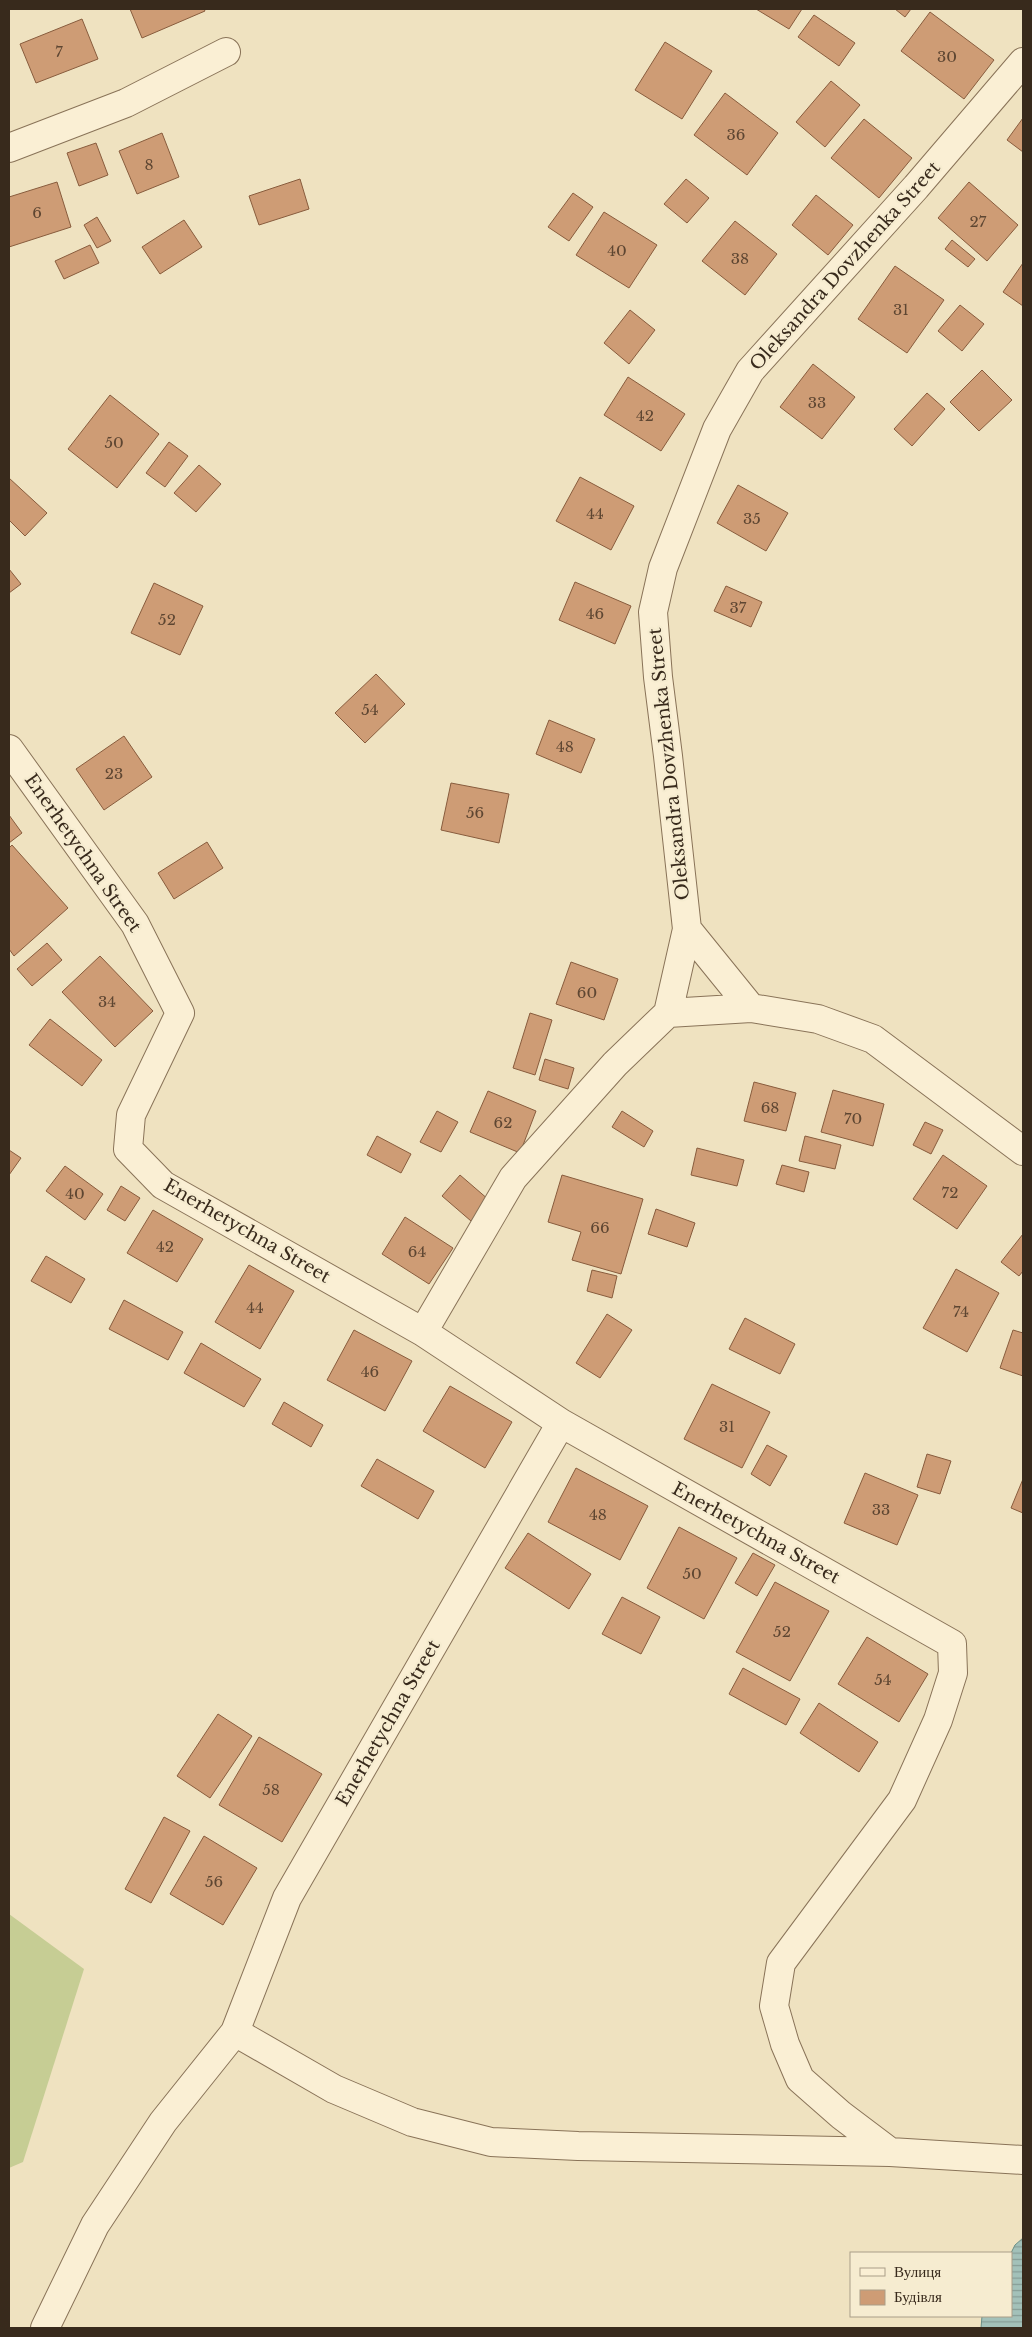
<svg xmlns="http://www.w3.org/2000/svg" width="1032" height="2337" font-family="'Libre Baskerville',serif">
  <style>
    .grass { fill: #c6cd94 }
    .water { fill: url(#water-rules); stroke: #6a8f87 }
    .building { fill: #ce9c75; stroke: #885c3d }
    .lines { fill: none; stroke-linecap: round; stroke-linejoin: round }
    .street-casing { stroke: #897358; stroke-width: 30 }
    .street { stroke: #faefd4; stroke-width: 28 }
    .labels { text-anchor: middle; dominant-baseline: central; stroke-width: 4.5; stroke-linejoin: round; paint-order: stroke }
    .number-label { font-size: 15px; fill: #5e4632 }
    .street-label { font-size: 18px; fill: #382a1c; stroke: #f6ecd0 }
  </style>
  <defs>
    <pattern id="water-rules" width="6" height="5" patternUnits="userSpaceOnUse" patternTransform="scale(1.25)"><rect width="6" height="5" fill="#a3c1b9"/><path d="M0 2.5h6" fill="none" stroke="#869d96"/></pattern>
  </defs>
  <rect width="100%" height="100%" fill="#efe2c0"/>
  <path class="grass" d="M9,1914l75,55 -61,193 -14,6z"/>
  <path class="water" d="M1023,2238v90h-42l1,-12h29v-63l4,-8z"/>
  <path class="building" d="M130,9h74l1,2 -63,27z
    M756,9h46l-13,20z
    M895,9h16l-6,8z
    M930,12l64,48 -30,39 -63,-48z
    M814,15l41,28 -16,23 -41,-29z
    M82,19l16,40 -62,24 -16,-39z
    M665,42l47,29 -30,48 -47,-29z
    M831,81l29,24 -35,42 -29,-25z
    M725,93l53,40 -31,42 -53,-40z
    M1023,118v34l-16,-12z
    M864,119l48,39 -33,40 -48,-40z
    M162,133l17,44 -42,17 -18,-43z
    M96,143l12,32 -29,11 -12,-33z
    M300,179l9,30 -50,16 -10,-29z
    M686,179l23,19 -22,25 -23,-19z
    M57,182l14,45 -62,20v-50z
    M969,182l49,43 -31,36 -49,-43z
    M573,193l20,14 -24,34 -21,-14z
    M816,195l37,30 -25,30 -36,-30z
    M604,212l53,33 -28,43 -53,-33z
    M97,217l14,24 -14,7 -13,-23z
    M184,220l18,27 -42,27 -18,-27z
    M735,221l42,33 -32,41 -43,-34z
    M952,240l23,19 -7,8 -23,-18z
    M90,245l9,18 -35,16 -9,-18z
    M1023,263v43l-20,-14z
    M895,266l49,34 -37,53 -49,-34z
    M960,305l24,19 -22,27 -24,-20z
    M630,310l25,20 -26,34 -25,-21z
    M813,364l42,33 -33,42 -42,-32z
    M982,370l30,30 -33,31 -29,-29z
    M628,377l57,37 -24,37 -57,-36z
    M927,393l18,16 -33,37 -18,-17z
    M110,395l49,39 -42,54 -49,-39z
    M169,442l19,14 -23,31 -19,-14z
    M199,465l22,19 -25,28 -22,-19z
    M580,477l54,29 -23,44 -55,-29z
    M9,478l38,35 -22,23 -16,-16z
    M738,485l50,28 -22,38 -49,-28z
    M9,569l12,15 -12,9z
    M575,582l56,24 -16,38 -56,-24z
    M154,583l49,23 -23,49 -49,-22z
    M726,586l36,16 -11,25 -37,-16z
    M376,674l29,30 -40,39 -30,-30z
    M549,720l46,19 -14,34 -45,-19z
    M124,736l28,41 -48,33 -28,-41z
    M451,783l58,11 -10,49 -58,-13z
    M9,815l13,18 -13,10z
    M207,842l16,26 -49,31 -16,-26z
    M12,845l56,63 -54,48 -5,-7v-101z
    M47,943l15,17 -30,26 -15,-17z
    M100,956l53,55 -38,36 -53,-55z
    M571,962l47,17 -14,41 -48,-16z
    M530,1013l22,7 -17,55 -22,-7z
    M50,1019l52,41 -20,26 -53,-41z
    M545,1059l29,9 -6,21 -29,-9z
    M754,1082l42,11 -10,38 -42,-10z
    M833,1090l51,14 -11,42 -52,-14z
    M488,1091l48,20 -16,42 -50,-21z
    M437,1111l21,11 -17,30 -21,-10z
    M622,1111l31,20 -9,16 -32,-20z
    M925,1122l18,8 -12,24 -18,-9z
    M377,1136l34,18 -10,19 -34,-18z
    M805,1136l36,9 -6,24 -36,-8z
    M697,1148l47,12 -7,26 -46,-11z
    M9,1150l12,8 -12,17z
    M943,1155l44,31 -30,43 -44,-30z
    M782,1165l27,7 -5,20 -28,-8z
    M65,1166l38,28 -18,26 -39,-29z
    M460,1175l29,25 -18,21 -29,-25z
    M562,1175l81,24 -22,75 -49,-14 9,-28 -33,-10z
    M121,1186l19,12 -15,23 -18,-11z
    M656,1209l39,14 -8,24 -39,-13z
    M153,1210l50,29 -26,43 -50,-29z
    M405,1217l48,31 -24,36 -47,-30z
    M1023,1234v37l-4,5 -18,-14z
    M46,1256l39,23 -14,24 -40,-22z
    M249,1265l45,26 -34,58 -45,-27z
    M956,1269l43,24 -32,59 -44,-24z
    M592,1270l25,6 -5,22 -25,-7z
    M124,1300l59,32 -15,28 -59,-31z
    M607,1314l25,16 -32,48 -24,-15z
    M745,1318l50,26 -15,30 -51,-25z
    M354,1330l58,31 -27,50 -58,-31z
    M1013,1330l10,3v43l-23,-8z
    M201,1343l60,36 -17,28 -60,-34z
    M712,1384l58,28 -28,56 -58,-29z
    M450,1386l62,36 -27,46 -62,-37z
    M284,1402l39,23 -12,22 -39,-23z
    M767,1445l20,11 -17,30 -19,-12z
    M927,1454l24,7 -11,33 -23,-7z
    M377,1459l57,32 -16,28 -57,-33z
    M576,1468l72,38 -28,54 -72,-38z
    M865,1473l53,22 -21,50 -53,-22z
    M1023,1479v34l-12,-5z
    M679,1527l58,31 -33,61 -57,-31z
    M528,1533l63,41 -22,35 -64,-41z
    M753,1553l22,12 -18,31 -22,-13z
    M775,1582l54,29 -39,70 -54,-29z
    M622,1597l38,20 -19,37 -39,-20z
    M867,1637l61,37 -29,48 -61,-38z
    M743,1668l57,31 -14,26 -57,-31z
    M819,1703l59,39 -19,30 -59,-39z
    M218,1714l34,22 -42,62 -33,-22z
    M259,1737l63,37 -40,68 -63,-37z
    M164,1817l26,14 -39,72 -26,-14z
    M204,1836l53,32 -34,57 -53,-31z"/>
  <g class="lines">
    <defs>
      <path id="street" d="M9,148l117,-45 100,-51
        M9,749l126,175 45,89 -49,102 -3,34 35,36 260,147 138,91 391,221 1,29 -15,47 -36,80 -121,163 -7,43 11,38 15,35 41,36 49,37
        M687,929l64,79
        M668,1013l83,-5 67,11 55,20 150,112
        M423,1332l90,-154 102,-114 53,-51 19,-84 -19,-173 -10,-79 -5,-65 10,-44 54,-139 33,-58 166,-184 107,-125
        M235,2032l99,57 78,33 79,20 87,4 312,6 133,8
        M45,2328l50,-103 68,-103 72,-90 52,-134 274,-475"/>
    </defs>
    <use href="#street" class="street-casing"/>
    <use href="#street" class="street"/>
  </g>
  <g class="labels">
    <g class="number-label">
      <text x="59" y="51">7</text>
      <text x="947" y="56">30</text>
      <text x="736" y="134">36</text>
      <text x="149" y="164">8</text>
      <text x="37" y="212">6</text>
      <text x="978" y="221">27</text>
      <text x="617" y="250">40</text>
      <text x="740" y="258">38</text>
      <text x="901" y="309">31</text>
      <text x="817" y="402">33</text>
      <text x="645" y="415">42</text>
      <text x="114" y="442">50</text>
      <text x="595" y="513">44</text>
      <text x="752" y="518">35</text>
      <text x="738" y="607">37</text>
      <text x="595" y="613">46</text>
      <text x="167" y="619">52</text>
      <text x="370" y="709">54</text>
      <text x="565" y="746">48</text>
      <text x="114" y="773">23</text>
      <text x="475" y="812">56</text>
      <text x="587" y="992">60</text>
      <text x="107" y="1001">34</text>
      <text x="770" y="1107">68</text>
      <text x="853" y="1118">70</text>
      <text x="503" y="1122">62</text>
      <text x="950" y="1192">72</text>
      <text x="75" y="1193">40</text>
      <text x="600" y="1227">66</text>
      <text x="165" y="1246">42</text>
      <text x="417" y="1251">64</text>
      <text x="255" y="1307">44</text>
      <text x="961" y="1311">74</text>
      <text x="370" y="1371">46</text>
      <text x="727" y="1426">31</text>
      <text x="881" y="1509">33</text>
      <text x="598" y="1514">48</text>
      <text x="692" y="1573">50</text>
      <text x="782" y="1631">52</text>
      <text x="883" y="1679">54</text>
      <text x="271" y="1789">58</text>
      <text x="214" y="1881">56</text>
    </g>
    <g class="street-label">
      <text transform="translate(845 266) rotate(-48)">Oleksandra Dovzhenka Street</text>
      <text transform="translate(669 764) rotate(-96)">Oleksandra Dovzhenka Street</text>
      <text transform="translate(83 853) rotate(55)">Enerhetychna Street</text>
      <text transform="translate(247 1231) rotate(30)">Enerhetychna Street</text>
      <text transform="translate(756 1533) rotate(29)">Enerhetychna Street</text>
      <text transform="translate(388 1723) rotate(-60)">Enerhetychna Street</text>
    </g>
  </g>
  <rect width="1032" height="2337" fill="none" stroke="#382a1c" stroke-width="20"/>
  <rect x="850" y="2252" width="162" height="65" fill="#f6ecd0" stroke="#aa9e88"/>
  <rect x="860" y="2268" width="25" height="8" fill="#faefd4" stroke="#aa9e88"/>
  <text x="894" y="2277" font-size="15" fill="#382a1c">Вулиця</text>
  <rect x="860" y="2290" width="25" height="15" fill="#ce9c75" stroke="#aa9e88"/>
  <text x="894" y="2302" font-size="15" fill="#382a1c">Будівля</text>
</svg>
